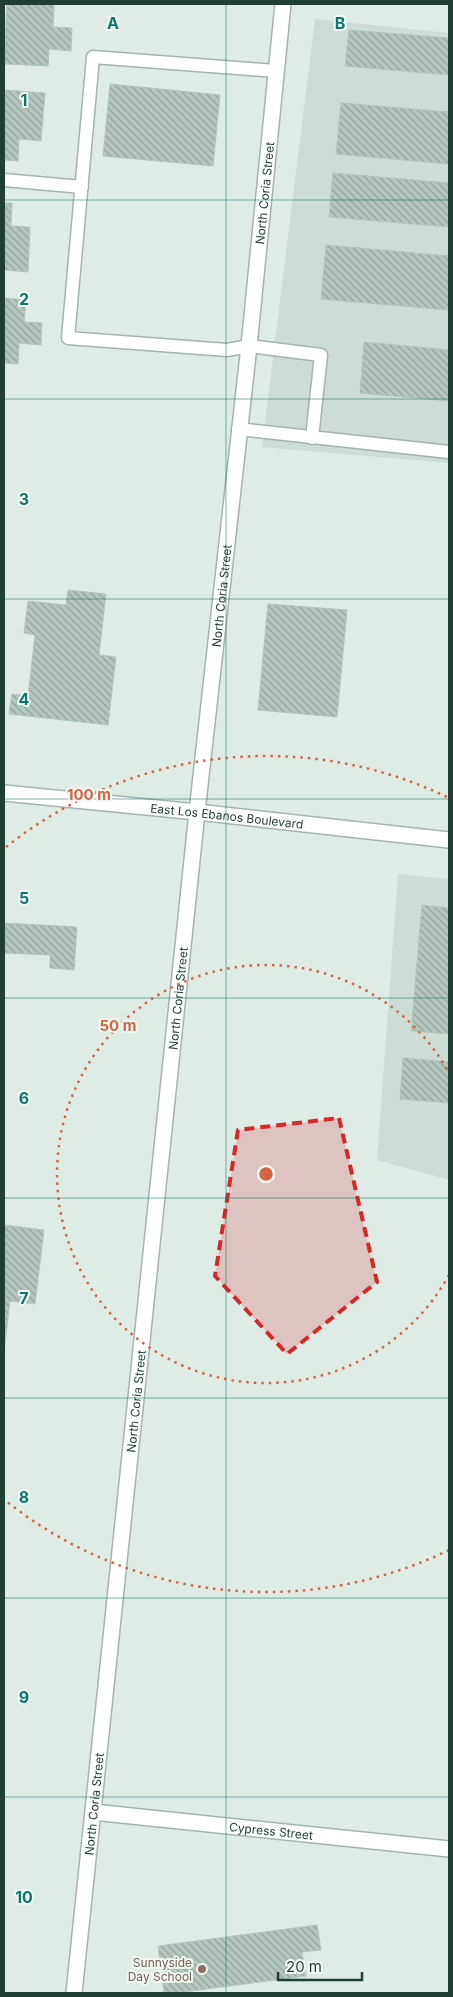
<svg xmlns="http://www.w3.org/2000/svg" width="453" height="1997" font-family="Inter,sans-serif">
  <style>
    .built { fill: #cddcd5 }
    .building { fill: url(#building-back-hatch); stroke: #b1c6bd }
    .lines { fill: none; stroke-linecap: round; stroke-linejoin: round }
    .service-casing { stroke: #a2b4ad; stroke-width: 15 }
    .minor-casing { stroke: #a2b4ad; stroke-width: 18 }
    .tertiary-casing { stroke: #a2b4ad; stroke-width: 18 }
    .service { stroke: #fff; stroke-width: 12 }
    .minor { stroke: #fff; stroke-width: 15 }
    .tertiary { stroke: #fff; stroke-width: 15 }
    .marked { fill: #d62828; fill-opacity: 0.2; stroke: #d62828; stroke-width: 4; stroke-dasharray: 10 6; stroke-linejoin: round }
    .grid { fill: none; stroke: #0f766e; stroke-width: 1; stroke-opacity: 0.55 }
    .ring { fill: none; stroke: #d26546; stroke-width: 2.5; stroke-dasharray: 2.5 5 }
    .education-dot { fill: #8d6e63; stroke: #f0f8f4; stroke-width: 2 }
    .labels { text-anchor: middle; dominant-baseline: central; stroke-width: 4; stroke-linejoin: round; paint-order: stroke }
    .street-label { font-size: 12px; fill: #1f3e34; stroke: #f0f8f4 }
    .education-label { font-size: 12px; fill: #785e54; stroke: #f0f8f4; text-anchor: end }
    .grid-label { font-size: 16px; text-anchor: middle; font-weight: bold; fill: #0f766e; stroke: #f0f8f4; stroke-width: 4; stroke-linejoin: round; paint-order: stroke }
    .centre { fill: #d26546; stroke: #f0f8f4; stroke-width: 2.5 }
    .ring-label { font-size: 15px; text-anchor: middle; font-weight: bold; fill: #d26546; stroke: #f0f8f4; stroke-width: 4; stroke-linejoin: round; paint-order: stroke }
  </style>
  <defs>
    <pattern id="building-back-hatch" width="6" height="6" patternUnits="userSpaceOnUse" patternTransform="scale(1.25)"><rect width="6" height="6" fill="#b4c7bf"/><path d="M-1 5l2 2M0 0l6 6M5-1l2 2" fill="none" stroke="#92a39c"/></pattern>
  </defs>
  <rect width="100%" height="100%" fill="#dfece6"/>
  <path class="built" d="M315,19l134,14v430l-187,-16z
    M398,874l51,5v301l-72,-20z"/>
  <path class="building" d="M7,4h47l-1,23 19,1 -1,23 -22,-2 -1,17 -44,-2z
    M349,30l100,8v37l-104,-9z
    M110,84l110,11 -7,71 -110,-10z
    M4,90l41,3 -4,48 -22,-2 -1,22 -14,-1z
    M341,103l108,9v52l-113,-10z
    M333,173l116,10v44l-120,-10z
    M4,203h8l-1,23 19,1 -2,45 -24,-2z
    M326,245l123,11v54l-128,-11z
    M4,298l22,2 -2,22 18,1 -1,22 -22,-2 -1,21 -14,-1z
    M364,342l85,8v51l-89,-8z
    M68,590l38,4 -7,61 17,2 -8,68 -99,-11 3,-20 16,2 7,-61 -11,-2 4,-32 38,4z
    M268,604l79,6 -10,107 -79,-7z
    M422,905l27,3v126l-38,-3z
    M4,923l73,4 -3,43 -24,-2v-13l-46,-2z
    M403,1058l46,4v41l-49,-4z
    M4,1225l40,5 -9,74 -25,-3 -6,50z
    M317,1925l4,25 -19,2 4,24 -130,17h-12l-6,-47z"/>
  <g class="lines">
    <defs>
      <path id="service" d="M276,71l-183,-14 -25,281 159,12 22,-4 72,9 -9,83
        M4,180l78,7
        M238,429l211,23"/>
      <g id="minor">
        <path id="s1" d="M93,1812l356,37"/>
      </g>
      <g id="tertiary">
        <path id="s2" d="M4,793l193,19 252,28"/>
        <path id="s3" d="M74,1993l123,-1181 52,-466 34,-342"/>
      </g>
    </defs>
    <use href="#service" class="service-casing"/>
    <use href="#minor" class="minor-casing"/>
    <use href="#tertiary" class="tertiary-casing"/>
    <use href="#service" class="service"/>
    <use href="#minor" class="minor"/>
    <use href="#tertiary" class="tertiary"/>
  </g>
  <path class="marked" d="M339,1118l38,164 -90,72 -72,-78 23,-146z"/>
  <path class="grid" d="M226,4v1989M4,200h445M4,399h445M4,599h445M4,799h445M4,998h445M4,1198h445M4,1398h445M4,1598h445M4,1797h445"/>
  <g class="ring">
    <path d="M449 1275A209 209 0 1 1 449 1073"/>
    <path d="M449 1550A418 418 0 0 1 6 1501M6 847A418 418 0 0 1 449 798"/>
  </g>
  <circle class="education-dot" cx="202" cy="1969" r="5"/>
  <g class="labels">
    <g class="street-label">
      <text stroke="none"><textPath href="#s3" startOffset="1810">North Coria Street</textPath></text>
      <text stroke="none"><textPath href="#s3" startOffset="1405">North Coria Street</textPath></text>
      <text stroke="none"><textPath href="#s2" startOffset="224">East Los Ebanos Boulevard</textPath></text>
      <text stroke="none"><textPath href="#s3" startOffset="1000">North Coria Street</textPath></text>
      <text stroke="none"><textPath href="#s3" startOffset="595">North Coria Street</textPath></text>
      <text stroke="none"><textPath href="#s3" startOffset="190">North Coria Street</textPath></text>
      <text stroke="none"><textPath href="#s1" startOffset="179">Cypress Street</textPath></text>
    </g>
    <g class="education-label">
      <text x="192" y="1962">Sunnyside<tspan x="192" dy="14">Day School</tspan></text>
    </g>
  </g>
  <g class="grid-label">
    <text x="113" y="29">A</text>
    <text x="340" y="29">B</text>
    <text x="24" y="106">1</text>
    <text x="24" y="305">2</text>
    <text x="24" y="505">3</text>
    <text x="24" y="705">4</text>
    <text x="24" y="904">5</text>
    <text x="24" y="1104">6</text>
    <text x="24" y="1304">7</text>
    <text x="24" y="1503">8</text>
    <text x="24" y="1703">9</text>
    <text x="24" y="1903">10</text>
  </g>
  <circle cx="266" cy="1174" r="8" class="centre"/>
  <g class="ring-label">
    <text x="89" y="800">100 m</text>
    <text x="118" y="1031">50 m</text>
  </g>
  <rect width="453" height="1997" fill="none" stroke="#1f3e34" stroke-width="10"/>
  <path d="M278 1972v8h84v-8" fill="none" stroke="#1f3e34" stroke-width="2.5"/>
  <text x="286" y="1972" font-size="15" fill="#1f3e34" stroke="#f0f8f4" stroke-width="4" paint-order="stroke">20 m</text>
</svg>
